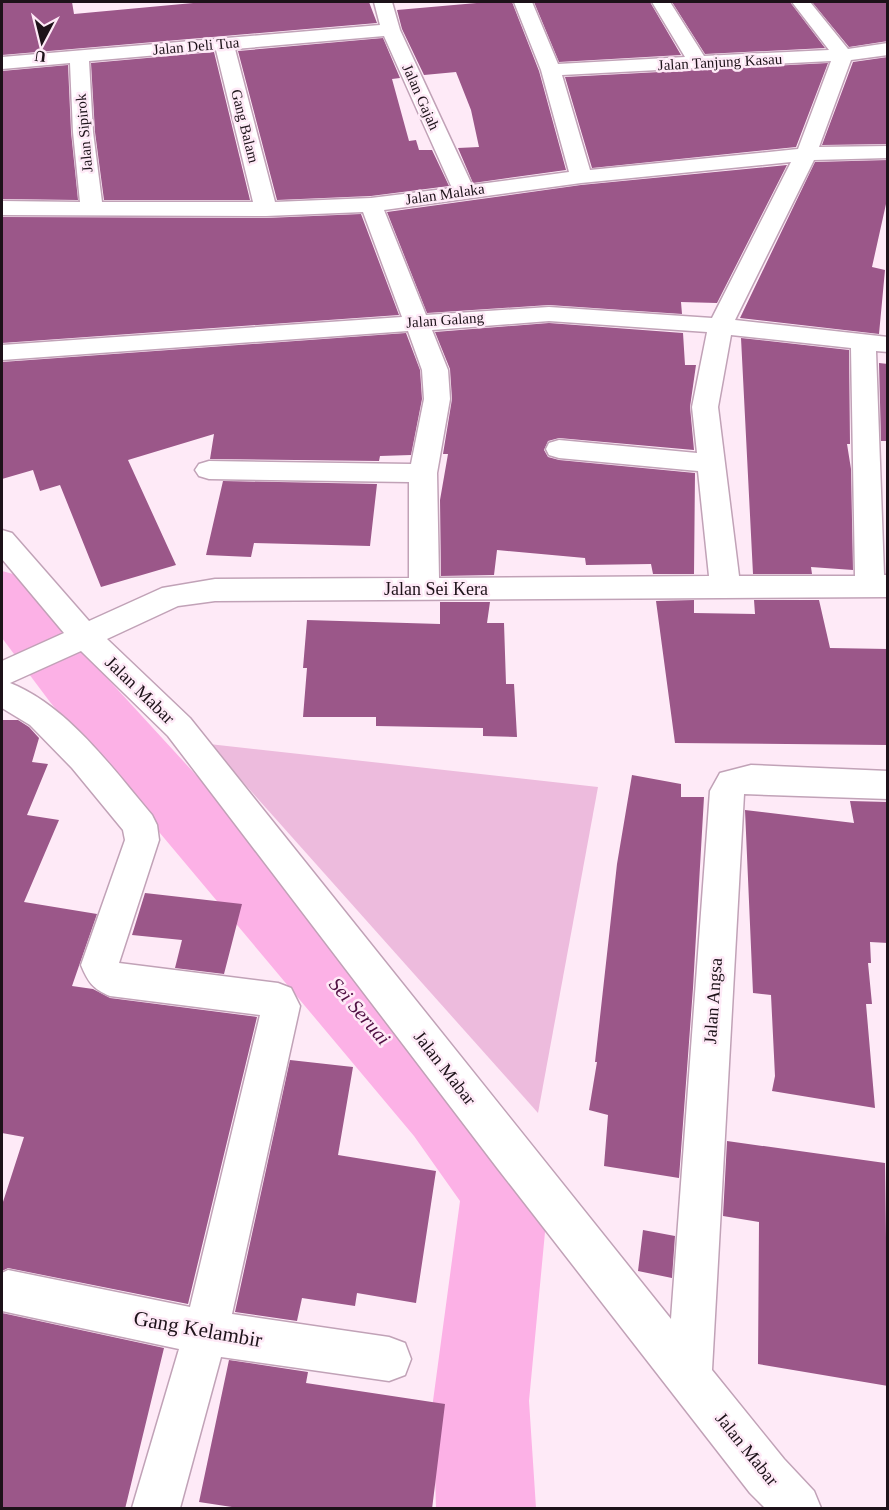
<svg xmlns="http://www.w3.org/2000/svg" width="889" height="1510" font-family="'Times New Roman',serif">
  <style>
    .green { fill: #edbbdd }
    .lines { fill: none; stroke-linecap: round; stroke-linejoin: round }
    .river { fill: #fcb1e6; fill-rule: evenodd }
    .building { fill: #9b5789 }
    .street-casing { stroke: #c1a2b7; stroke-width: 3 }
    .street { fill: #fff; fill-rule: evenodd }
    .labels { text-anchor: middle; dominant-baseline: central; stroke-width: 5; stroke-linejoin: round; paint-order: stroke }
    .far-street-label { font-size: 15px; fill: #1d1219; stroke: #feeaf7 }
    .street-label { font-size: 18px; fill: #1d1219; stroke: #feeaf7 }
    .water-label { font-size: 20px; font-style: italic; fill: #501043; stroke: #feeaf7 }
    .near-street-label { font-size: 21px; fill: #1d1219; stroke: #feeaf7 }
  </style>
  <rect width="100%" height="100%" fill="#feeaf7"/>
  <path class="green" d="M209,744l389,43 -60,326z"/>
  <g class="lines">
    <path class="river" d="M2,571l22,6 72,89 378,412 62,81 13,31 -20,211 7,107h-100l-3,-107 27,-200 -46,-65 -364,-434 -48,-64z"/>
  </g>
  <path class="building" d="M2,2h70l2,12 130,-12h165l8,21 -375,32z
    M488,2h24l27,69 27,99 -93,13 -15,-35 21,-1 -8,-37 -15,-38 -32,3 -22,-46 -5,-19z
    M534,2h116l31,53 -122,7z
    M672,2h118l35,46 -120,6z
    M812,2h76v39l-39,6z
    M383,38l17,40 -8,1 17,62 7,-1 3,10h13l17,36 -78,10 -94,4 -39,-149z
    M214,52l36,148h-146l-9,-68 -4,-69z
    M888,57v87l-66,1 31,-83z
    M828,63l-32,84 -204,21 -27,-91z
    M68,65l3,67 7,68 -76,-1v-128z
    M888,160v35l-16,72 13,3 -6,64 -139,-16 75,-156z
    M787,165l-70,138 -36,-1 1,12 -133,-9 -122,8 -40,-101 194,-27z
    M361,214l38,101 -397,28v-126l264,1z
    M549,323l134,10 2,32h11l-6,42 4,43 -135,-12 -11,3 -4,9 4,7 11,3 136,13 -1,101h-41l-2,-10 -65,1 -1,-7 -88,-8 -3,25 -53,1 -1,-76 8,-46h-5l9,-55 -2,-30 -15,-37z
    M406,333l14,37 2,29 -11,56 -31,1 -1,5 -169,-2 4,-25 -86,26 48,105 -75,22 -41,-102 -20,6 -7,-21 -31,9v-117z
    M741,338l108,12 1,94h-3l4,25 2,101 -42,-3 1,7h-59z
    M879,363l9,1v77h-7z
    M223,481l154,3 -7,62 -116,-3 -3,14 -45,-2z
    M694,600v13l61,1 -1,-14h65l11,48 58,1v96l-213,-2 -19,-142z
    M440,602h50l-3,21h17l2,61h8l3,53 -34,-1v-8l-107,-2v-9h-73l4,-49h-4l4,-48 133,4z
    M2,720h16l11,7 10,11 -7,24 16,2 -21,51 32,5 -35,82 73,12 -25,72 21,3 17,9 147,19 -69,287 -180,-36 -6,3v-66l22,-68 -22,-4z
    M632,775l49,9v13h23l-11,191 -14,190 -75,-12 4,-51 -19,-5 8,-48h-2l22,-198z
    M850,801l38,1v141l-18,-1 1,21h-3l4,41h-6l9,104 -103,-17 3,-15 -4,-81 -18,-2 -8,-183 109,13z
    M145,893l97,11 -18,70 -49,-6 7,-28 -50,-5z
    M290,1060l63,7 -15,88 98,16 -20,132 -59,-10 -2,13 -53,-8 -5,23 -62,-9z
    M727,1141l158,22 3,223 -130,-22 1,-142 -36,-6z
    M643,1230l32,6 -3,42 -34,-7z
    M2,1313l162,35 -39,161h-123z
    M229,1360l79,12 -2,11 139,21 -13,105h-187l-46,-7z"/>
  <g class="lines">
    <defs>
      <path id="street" d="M374,2h18l8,28 72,155 97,-13 -28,-102 -27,-68h18l26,62 127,-7 -33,-55h18l34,54 125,-6 -37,-48h18l38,47 40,-6v12l-37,5 -32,87 69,-1v12l-74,2 -79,160 153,17v15l-12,-1 8,224h4v22l-673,4 -37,5 -71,33 83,79 481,601 39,-528 10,-18 31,-8 137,6v28l-144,-5 -32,576 72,89 30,32 7,17h-56l-15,-15 -252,-324 -330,-433 -87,-85 -71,32c58,23 103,86 142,132l5,10 2,15 -40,123 159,20 13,5 9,18 -68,308 157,23 16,6 6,16 -6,16 -16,6 -168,-24 -41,151h-48l47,-159 -177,-38v-38l6,-3 182,37 70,-292 -150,-19c-17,-7 -22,-14 -29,-31l44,-125 -2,-10 -51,-62 -42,-43 -28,-17v-47l62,-28 -62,-74v-29l10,3 77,88 73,-33 53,-9 194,-1v-96l-200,-3 -10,-3 -4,-6 4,-6 10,-3 202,3 13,-65 -2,-29 -14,-39 -406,29v-15l400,-28 -39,-105 -97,4 -264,-1v-14l78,1 -7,-70 -3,-69 -68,6v-12l378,-32zM384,36l68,152 -81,10 -96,4 -40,-153zM216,50l37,152h-151l-9,-70 -4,-71zM831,61l-33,88 -208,21 -28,-95zM791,162l-79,156 -163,-11 -123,8 -42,-105 197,-27zM549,321l158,11 -15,75 5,46 -138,-13 -10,3 -3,6 3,6 10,3 139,13 11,105 -270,2 -2,-105 13,-74 -2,-29 -16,-40zM731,335l120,13 4,228h-116l-21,-169z"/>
    </defs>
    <use href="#street" class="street-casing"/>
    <use href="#street" class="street"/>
  </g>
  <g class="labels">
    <g class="far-street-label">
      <text transform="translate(196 46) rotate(-5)">Jalan Deli Tua</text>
      <text transform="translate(720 62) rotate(-3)">Jalan Tanjung Kasau</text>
      <text transform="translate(421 97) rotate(66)">Jalan Gajah</text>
      <text transform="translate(245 126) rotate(76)">Gang Balam</text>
      <text transform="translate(84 133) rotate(-95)">Jalan Sipirok</text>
      <text transform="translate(445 194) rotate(-8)">Jalan Malaka</text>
      <text transform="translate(445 320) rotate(-4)">Jalan Galang</text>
    </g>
    <g class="street-label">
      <text x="436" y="589">Jalan Sei Kera</text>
      <text transform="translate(140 690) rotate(44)">Jalan Mabar</text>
      <text transform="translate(713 1001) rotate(-86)">Jalan Angsa</text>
      <text transform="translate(445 1068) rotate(52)">Jalan Mabar</text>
      <text transform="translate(747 1449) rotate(51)">Jalan Mabar</text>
    </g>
    <g class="water-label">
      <text transform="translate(360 1011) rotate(49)">Sei Seruai</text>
    </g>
    <g class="near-street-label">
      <text transform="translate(198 1329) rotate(10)">Gang Kelambir</text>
    </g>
  </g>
  <rect width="889" height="1510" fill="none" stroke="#1d1219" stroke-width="6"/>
  <g transform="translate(42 42) rotate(187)" stroke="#feeaf7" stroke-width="4.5" paint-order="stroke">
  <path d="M0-4.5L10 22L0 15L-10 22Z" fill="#1d1219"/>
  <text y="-9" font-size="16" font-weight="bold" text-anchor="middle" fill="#1d1219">U</text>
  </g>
</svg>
